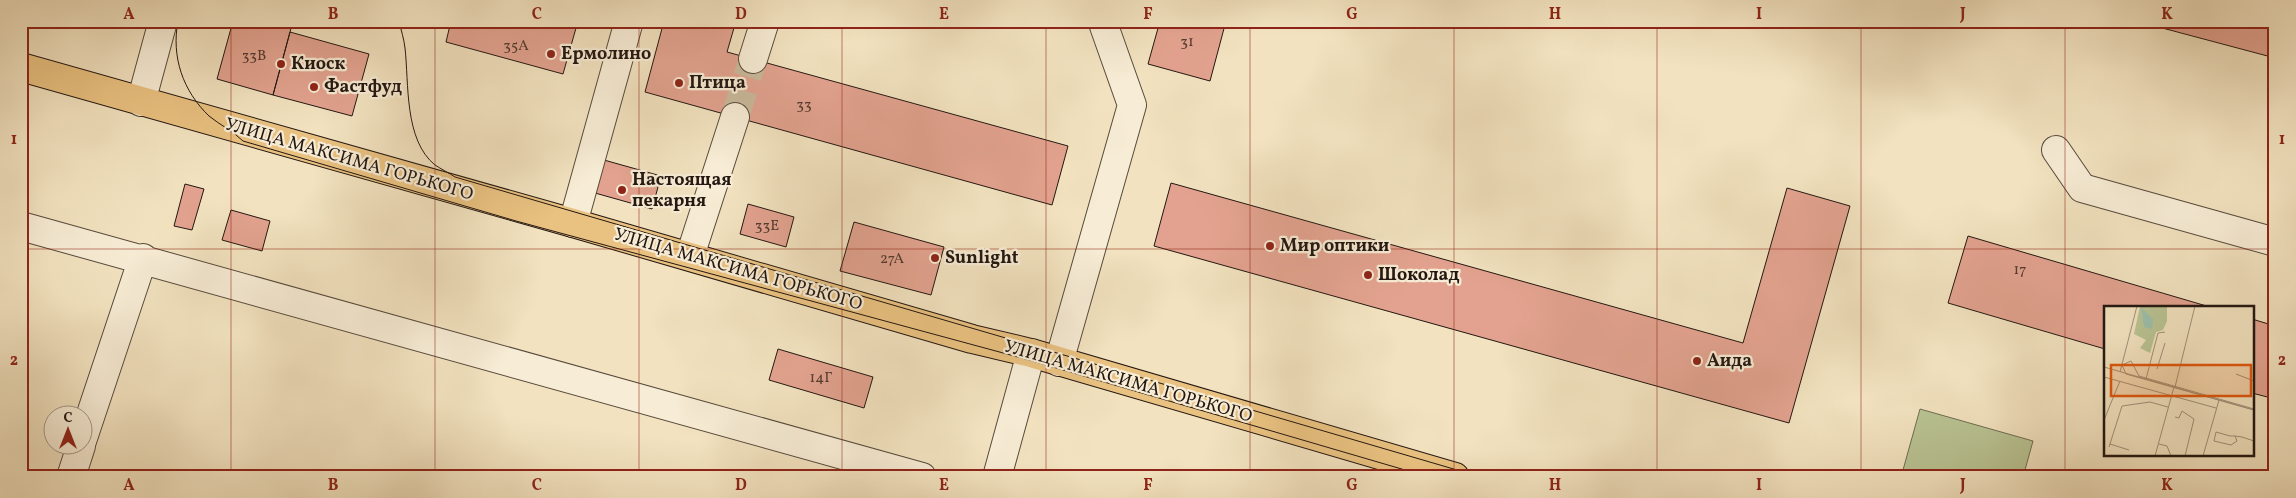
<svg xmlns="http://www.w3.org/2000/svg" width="2296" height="498" font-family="Vollkorn,serif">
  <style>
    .green { fill: #b9c393; stroke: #6e6d52 }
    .building { fill: #e2a28f; stroke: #231711 }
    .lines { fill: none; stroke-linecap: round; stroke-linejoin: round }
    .minor-tunnel { stroke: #c9b99c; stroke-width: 28; stroke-dasharray: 28 14; stroke-linecap: butt }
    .minor-casing { stroke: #574a3c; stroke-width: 30 }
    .major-casing { stroke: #231711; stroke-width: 30 }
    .minor { stroke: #f7ecd5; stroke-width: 28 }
    .major { stroke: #e9c180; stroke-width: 28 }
    .tram { stroke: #231711; stroke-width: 1 }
    .grid { fill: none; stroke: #8f2418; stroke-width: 1; stroke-opacity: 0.55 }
    .poi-dot { fill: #8f2418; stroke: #f7ecd5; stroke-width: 2 }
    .labels { text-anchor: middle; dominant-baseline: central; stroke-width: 4.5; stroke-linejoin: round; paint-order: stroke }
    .number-label { font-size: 15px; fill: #533a30 }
    .poi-label { font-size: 18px; font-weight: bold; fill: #231711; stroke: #f7ecd5; text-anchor: start }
    .street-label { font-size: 18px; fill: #231711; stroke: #f7ecd5 }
    .inset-road { fill: none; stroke: #9f9179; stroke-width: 1 }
    .view { fill: #de560c; fill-opacity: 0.15; stroke: #de560c; stroke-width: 2.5 }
    .inset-edge { fill: none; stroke: #231711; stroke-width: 2.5 }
    .neatline { fill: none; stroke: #8f2418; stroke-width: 2 }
    .grid-label { font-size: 16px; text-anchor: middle; font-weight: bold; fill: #8f2418 }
  </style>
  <rect width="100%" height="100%" fill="#f2e2bf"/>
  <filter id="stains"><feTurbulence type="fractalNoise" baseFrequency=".004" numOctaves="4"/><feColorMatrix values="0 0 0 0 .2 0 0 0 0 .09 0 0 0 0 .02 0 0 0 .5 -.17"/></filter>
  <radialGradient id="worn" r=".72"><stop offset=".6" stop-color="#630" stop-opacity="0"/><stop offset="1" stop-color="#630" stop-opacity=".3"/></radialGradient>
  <path class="green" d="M1920,409l113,32 -10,36h-95l-25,-7z"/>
  <path class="building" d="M233,21h60l-20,74 -56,-16z
    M451,21h127l-15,53 -117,-32z
    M664,21h72l-9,31 341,94 -16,59 -407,-113z
    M1160,21h66l-16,60 -62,-17z
    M2136,21h139v37z
    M290,32l79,22 -17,62 -79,-21z
    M604,160l57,16 -9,33 -57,-16z
    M1171,183l572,160 44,-155 63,18 -61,217 -635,-177z
    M185,184l19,5 -12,41 -18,-4z
    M748,204l46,13 -8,30 -46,-13z
    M231,210l39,11 -8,30 -40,-11z
    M854,222l90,25 -13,48 -91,-24z
    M1968,236l242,71h-105v42l-157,-46z
    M2252,319l23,7v73l-23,-6z
    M778,349l95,28 -9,31 -95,-28z"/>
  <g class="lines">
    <path class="minor-tunnel" d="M735,117l18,-58"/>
    <defs>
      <path id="minor" d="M753,59l12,-38
        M141,102l22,-81
        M2056,150l26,38 193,54
        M573,223l56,-202
        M21,226l901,251
        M690,256l45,-139
        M1059,362l73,-257 -28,-79 1,-5
        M82,441l61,-183
        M71,477l10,-31
        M997,477l34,-124"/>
      <path id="major" d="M21,67l552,156 399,116 59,14 424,124"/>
    </defs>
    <use href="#minor" class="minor-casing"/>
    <use href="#major" class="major-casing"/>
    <use href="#minor" class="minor"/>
    <use href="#major" class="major"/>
    <path class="tram" d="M178,21c-7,36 5,70 31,95 11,9 24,15 34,25l273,80 513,139 400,117
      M399,21c2,9 5,18 6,27 4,35 -1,92 30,117 6,4 14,8 20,12l1026,300"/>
  </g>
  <path class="grid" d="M231,21v456M435,21v456M639,21v456M842,21v456M1046,21v456M1250,21v456M1454,21v456M1657,21v456M1861,21v456M2065,21v456M21,249h2254"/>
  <g class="poi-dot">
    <circle cx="551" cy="54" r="5"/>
    <circle cx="281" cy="64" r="5"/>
    <circle cx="679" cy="83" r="5"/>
    <circle cx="314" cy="87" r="5"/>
    <circle cx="622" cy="190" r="5"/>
    <circle cx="1270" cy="246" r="5"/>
    <circle cx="935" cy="258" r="5"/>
    <circle cx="1368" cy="275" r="5"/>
    <circle cx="1697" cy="361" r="5"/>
  </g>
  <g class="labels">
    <g class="number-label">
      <text x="1187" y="42">31</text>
      <text x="516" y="46">35А</text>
      <text x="254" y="56">33В</text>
      <text x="804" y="105">33</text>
      <text x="767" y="226">33Е</text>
      <text x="892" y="259">27А</text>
      <text x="2020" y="270">17</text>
      <text x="821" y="378">14Г</text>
    </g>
    <g class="poi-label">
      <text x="561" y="54">Ермолино</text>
      <text x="291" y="64">Киоск</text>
      <text x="689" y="83">Птица</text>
      <text x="324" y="87">Фастфуд</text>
      <text x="632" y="180">Настоящая<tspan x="632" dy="21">пекарня</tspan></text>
      <text x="1280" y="246">Мир оптики</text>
      <text x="945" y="258">Sunlight</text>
      <text x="1378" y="275">Шоколад</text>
      <text x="1707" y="361">Аида</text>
    </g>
    <g class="street-label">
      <text transform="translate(349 160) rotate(16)">УЛИЦА МАКСИМА ГОРЬКОГО</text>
      <text transform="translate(738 270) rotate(16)">УЛИЦА МАКСИМА ГОРЬКОГО</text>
      <text transform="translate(1128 382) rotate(16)">УЛИЦА МАКСИМА ГОРЬКОГО</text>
    </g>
  </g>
  <g transform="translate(2104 306)">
    <rect width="150" height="150" fill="#f2e2bf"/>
    <path d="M36,0l27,1v14l-4,9 -7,2 -6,21 -10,-5 6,-8 -12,-6z" fill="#b9c393"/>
    <path d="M37,1l12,12 -1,10 -8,-2z" fill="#9cbfac"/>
    <path class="inset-road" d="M0,61l150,43M53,63l8,-26M16,66l17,-66M132,68l18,7M0,71l112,31M42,73l12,-46 7,-1M71,81l20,-81M150,103l-115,-33 -8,-15 -9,4 4,9 128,36M71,111l4,1 3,-7 12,8 -9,37M0,114l16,-39M131,130l2,5 -6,4 -17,-4 2,-9 14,4h5l7,1 12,4M6,138l19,6M55,138l8,2 4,10M5,141l13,-41 28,-4 18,5M51,150l19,-69M99,150l16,-56"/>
    <path class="view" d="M7,59h140v31h-140z"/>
    <rect width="150" height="150" class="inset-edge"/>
  </g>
  <rect width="2296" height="498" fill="none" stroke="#f2e2bf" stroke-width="55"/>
  <g transform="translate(68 430)"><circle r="24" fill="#f7ecd5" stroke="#a29787"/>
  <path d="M0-4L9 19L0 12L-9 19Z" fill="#8f2418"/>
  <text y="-8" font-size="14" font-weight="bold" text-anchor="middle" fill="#231711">С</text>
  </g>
  <rect x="28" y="28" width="2240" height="442" class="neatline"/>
  <g class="grid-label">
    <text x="129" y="19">A</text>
    <text x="333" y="19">B</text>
    <text x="537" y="19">C</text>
    <text x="741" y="19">D</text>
    <text x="944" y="19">E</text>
    <text x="1148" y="19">F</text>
    <text x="1352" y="19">G</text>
    <text x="1555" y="19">H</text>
    <text x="1759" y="19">I</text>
    <text x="1963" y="19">J</text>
    <text x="2167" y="19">K</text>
    <text x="14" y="144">1</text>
    <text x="2282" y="144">1</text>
    <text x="14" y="365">2</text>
    <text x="2282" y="365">2</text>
    <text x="129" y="490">A</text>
    <text x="333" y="490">B</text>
    <text x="537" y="490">C</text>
    <text x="741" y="490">D</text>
    <text x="944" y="490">E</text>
    <text x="1148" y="490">F</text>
    <text x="1352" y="490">G</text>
    <text x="1555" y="490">H</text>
    <text x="1759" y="490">I</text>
    <text x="1963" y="490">J</text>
    <text x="2167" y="490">K</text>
  </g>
  <rect width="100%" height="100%" filter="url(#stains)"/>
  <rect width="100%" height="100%" fill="url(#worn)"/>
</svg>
